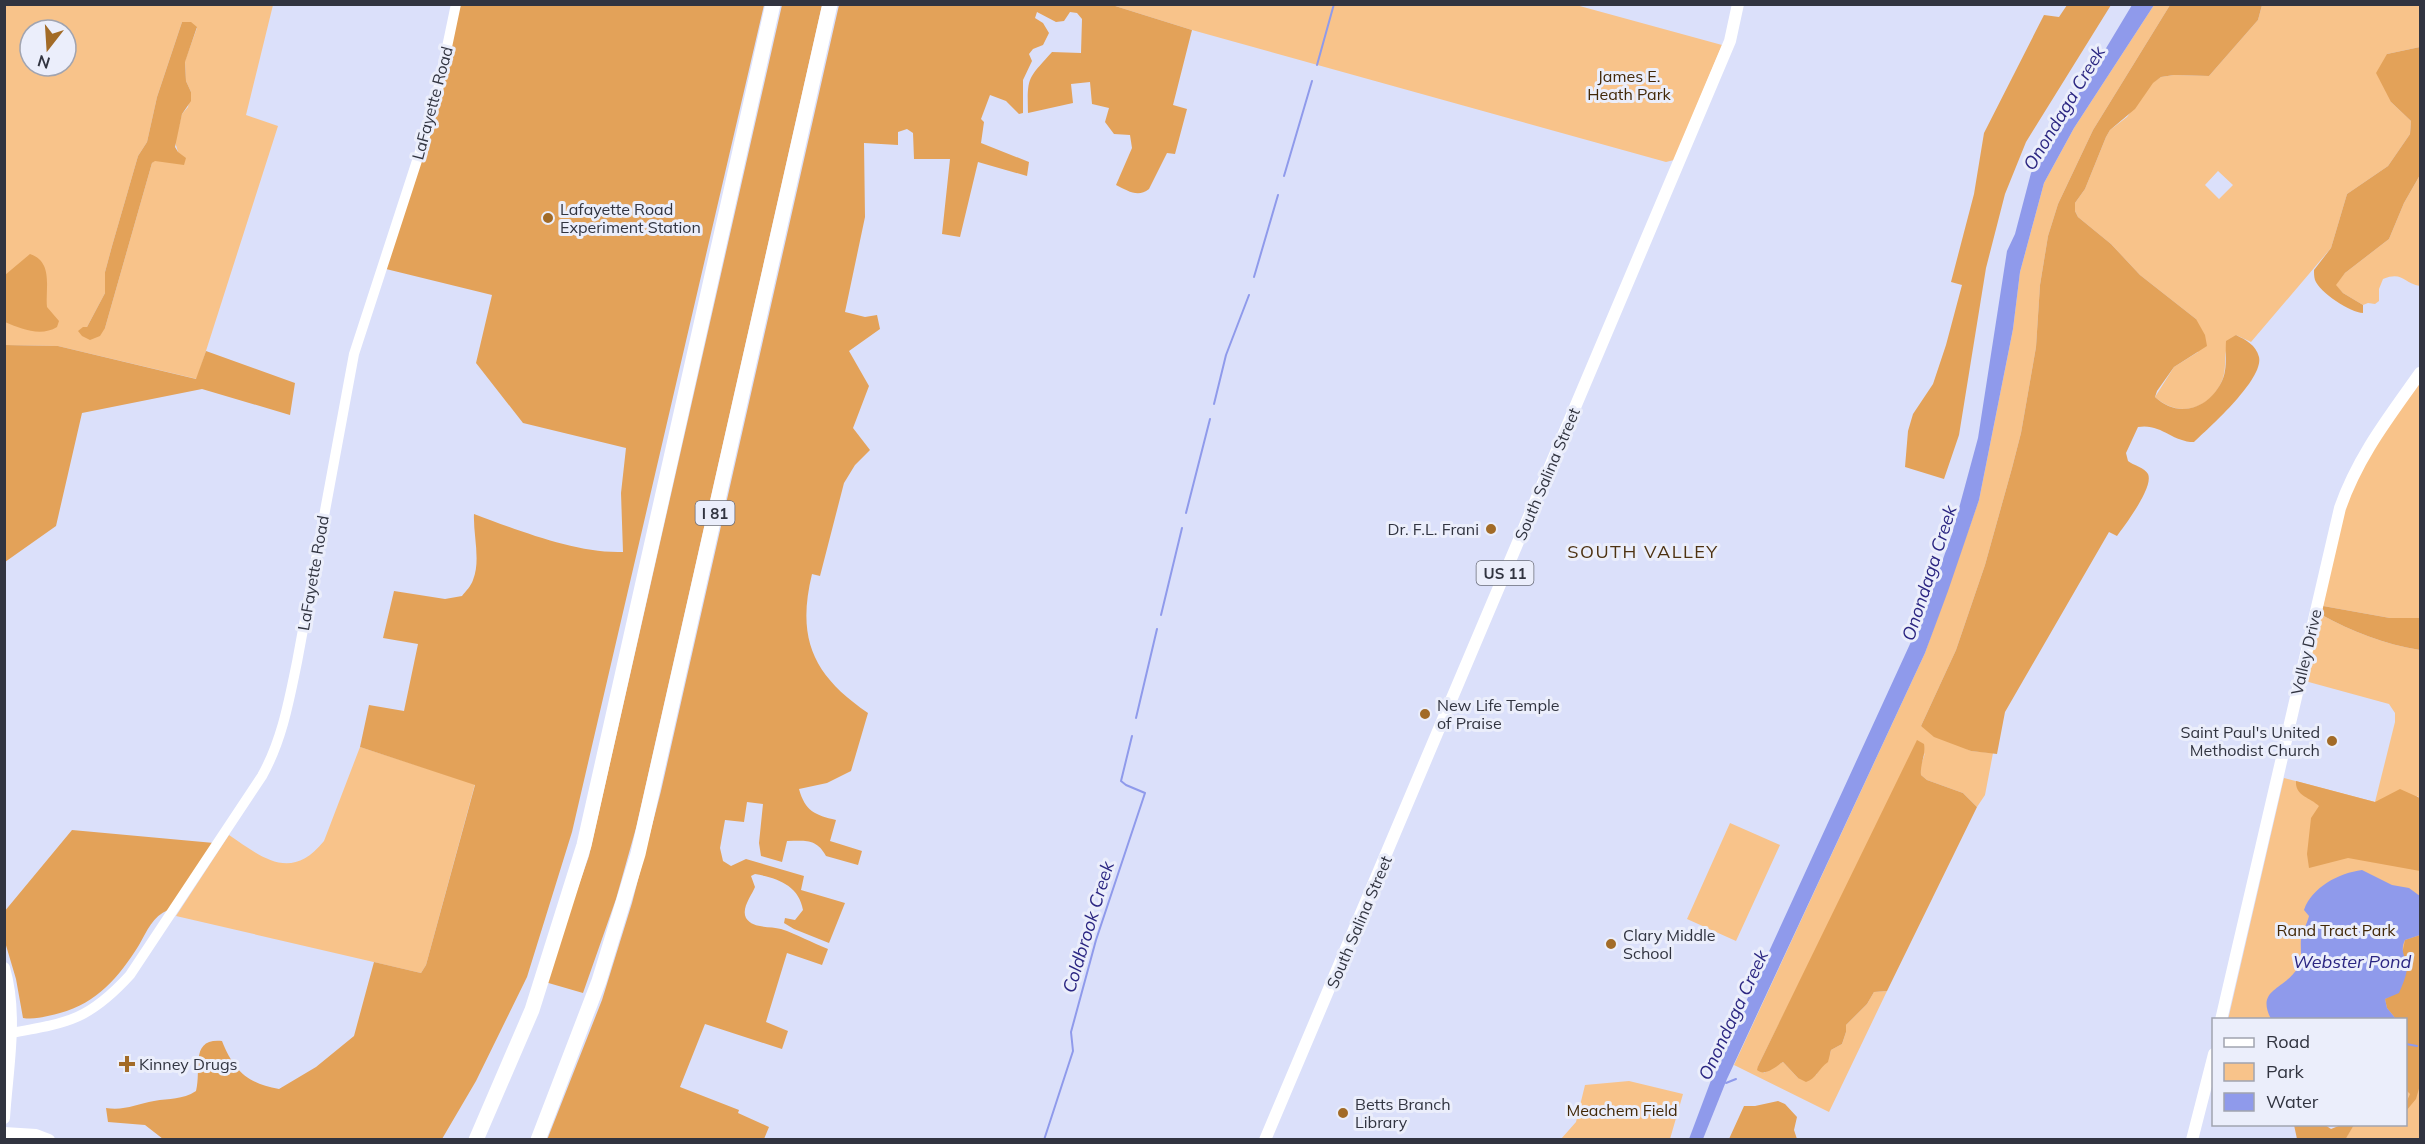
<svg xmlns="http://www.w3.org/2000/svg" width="2425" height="1144" font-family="Mulish,sans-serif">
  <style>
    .green { fill: #f8c38a; fill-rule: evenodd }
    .forest { fill: #e3a259 }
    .water { fill: #8f9aeb }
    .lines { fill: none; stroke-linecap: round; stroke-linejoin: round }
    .stream { stroke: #8f9aeb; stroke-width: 2 }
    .minor { stroke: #fff; stroke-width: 10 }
    .major { stroke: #fff; stroke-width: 12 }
    .highway { stroke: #fff; stroke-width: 15 }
    .poi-dot { fill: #a26b27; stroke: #ebeefb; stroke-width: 2 }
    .labels { text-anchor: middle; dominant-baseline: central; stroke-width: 6; stroke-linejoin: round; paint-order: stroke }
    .shield { fill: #ebeefb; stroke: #696c78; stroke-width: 1.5 }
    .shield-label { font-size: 15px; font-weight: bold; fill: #313440 }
    .park-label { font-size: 16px; fill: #422807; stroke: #ebeefb }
    .street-label { font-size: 16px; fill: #313440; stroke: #ebeefb }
    .poi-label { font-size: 16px; fill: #313440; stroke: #ebeefb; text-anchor: start }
    .water-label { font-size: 18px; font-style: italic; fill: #2b2682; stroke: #ebeefb }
    .neighbourhood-label { font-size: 18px; letter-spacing: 1.5px; fill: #4d3212; stroke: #ebeefb }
  </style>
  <rect width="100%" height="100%" fill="#dbe0fa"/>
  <path class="green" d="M5,5h268l-27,110 32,11 -81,253 -139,-33 -53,-1zM182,22l15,6 -12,33 1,20 5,11 -3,15 -6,7 -7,28 3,10 -18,9h-6l-2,2 -47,165 -22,-1h4l18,-34v-21l7,-26 26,-90 9,-14 10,-45zM30,30h36v36h-36z
    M1112,5h464l146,40 -48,115 -8,2 -474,-132z
    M2154,5h16l-77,125 -35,74 -10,32 -8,49 -4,62 -15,86 -9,35 -27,97 -29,85 -35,76 50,25 22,2 -8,42 -8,12 -14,-14 -36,-13 -6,-5v-10l4,-12 -87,152 -80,161 6,7 19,-11 15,16 18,-3 14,-21 1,-4 11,-6 4,-12v-7l21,-21 7,-12 13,-1 -58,121 -95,-47 191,-412 54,-153 34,-171 7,-57 24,-89 30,-55z
    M2262,5h158v42l-33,7 4,48 20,19 -1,13 -22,32 -41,28 -16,54 -80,94 -15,-7c-3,4 -8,10 -10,16 -2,8 1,20 -5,32 -13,27 -43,35 -66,14l19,-30 24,-15 -2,-33 -56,-44 -29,-31 -33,-27 -3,-6v-8l10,-14 21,-52 4,-7 17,-13 25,-34 9,-6 13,-2 35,1 49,-56zM2218,171l15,14 -14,14 -14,-14z
    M2420,175v111c-17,-3 -17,-15 -37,-7l-4,10v12l-4,3 -7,-1 -5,2 -20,-12 -8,-8 10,-12 44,-34 15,-36z
    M2420,382v236h-30l-67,-12c10,-46 17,-94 38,-137 15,-31 39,-59 59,-87z
    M2320,614c33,18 64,30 100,36v148l-3,-2 3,18v325h-75l9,-14 52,-1v-104h-178l56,-242 91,24 20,-80v-9l-6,-9 -84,-23z
    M360,747l115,37 -49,181 -5,8 -245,-57 53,-81c34,23 62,47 95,6z
    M1730,823l50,22 -44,96 -49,-22z
    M1629,1081l54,13 -13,45h-109l15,-17 9,-37z"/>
  <path class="forest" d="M460,5h304l-192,827 -45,145 -51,104 -34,58h-279l-18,-14 -37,-3 -2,-14c18,3 31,-4 48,-7 16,-3 28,-1 42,-10 6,-22 -7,-53 26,-50 12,30 25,42 57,48l37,-22 38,-31 20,-74 47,11 5,-8 49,-180 -115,-38 9,-42 35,6 14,-67 -35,-6 11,-47 51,8 17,-3c4,-5 9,-10 11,-16 8,-20 0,-45 1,-66 43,16 103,40 149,38l-2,-59 5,-45 -103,-25 -47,-60 16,-68 -106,-26z
    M782,5h40l-186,823 -20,71 -33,94 -38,-11 44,-126z
    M839,5h273l80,25 -19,75 14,4 -12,45 -8,-1 -18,36c-11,9 -21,2 -33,-4l16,-37 -2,-13 -16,-1 -9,-12 4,-14 -17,-4 -2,-22 -19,2 2,19 -45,10c-1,-37 0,-34 24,-61l29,1 1,-34 -5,-6 -7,-1 -6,9 -8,1 -19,-10 -2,6 8,5 6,10 -6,12 -10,4 -4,5 3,7 -9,19v33l-4,1 -13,-13 -16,-6 -9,24 3,3 -3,21 48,19 -2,14 -49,-14 -18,75 -18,-3 8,-75h-36l-1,-26 -6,-4 -9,3v13l-34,-2 1,74 -20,95 20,5 12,-2 3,14 -31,22 20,35 -16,42 17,22 -15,15 -11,18 -24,93 -8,-2c-16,66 2,102 56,139l-17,58 -24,12 -28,6c6,22 16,26 37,31l-6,21 32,10 -4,14 -32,-9c-10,-18 -21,-15 -39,-15l-5,21 -21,-6 -2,-13 4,-39 -16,-2 -3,20 -19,-2 -5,28 3,13 8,5 15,-7 58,17 -3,14 44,13 -16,40 -35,-14 -10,-6 1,-5 10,2 8,-10c-4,-25 -26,-32 -48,-36l-4,2 4,11c-3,8 -14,21 -9,31 7,11 25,8 35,11 16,5 31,14 47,20l-6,16 -35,-12 -21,69 22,9 -6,18 -77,-25 -25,63 59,23 -1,3 31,14 -5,12 -217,1 55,-140 30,-97 29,-112z
    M2067,5h44l-85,137 -21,52 -19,74 -27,167 -15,44 -39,-12 3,-36 5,-17 20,-30 13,-39 16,-60 -11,-3 23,-88 10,-61 60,-118 15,2z
    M2170,5h92l-4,15 -49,56 -35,-1 -13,2 -8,6 -18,26 -25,21 -4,7 -21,52 -10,14v8l3,6 33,27 29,31 56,44 9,16 2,11 -33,21 -17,24 -2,6c22,21 52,13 66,-14 7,-13 4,-27 5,-42l10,-6c10,5 20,10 23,22 5,22 -50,71 -65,85 -22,0 -33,-19 -56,-15l-12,26 2,8c5,4 17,7 20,13 6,13 -23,51 -31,62l-8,-4 -104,180 -8,42 -26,-3 -37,-14 -13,-11 35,-76 29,-85 27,-97 9,-35 15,-86 4,-62 8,-49 10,-32 35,-74z
    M182,22h9l6,5 -12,35 1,19 5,11v9l-9,13 -7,33 3,5 8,6 -2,7 -29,-4 -3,2 -47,165 -5,8 -10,4 -8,-4 -4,-5 5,-4h4l18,-34v-21l7,-26 26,-90 9,-14 10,-45z
    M2420,47v128l-16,28 -15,36 -44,34 -9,12 7,8 20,12v8c-12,0 -44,-21 -48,-33 -1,-3 -1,-7 -1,-10l17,-22 16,-54 41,-28 22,-32 1,-13 -20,-19 -15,-29 11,-19z
    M30,254c24,8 15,35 17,53l12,14 -2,6c-16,10 -36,2 -52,-5v-47z
    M5,345l53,1 138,33 10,-28 89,32 -5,32 -88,-26 -120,24 -26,113 -51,36z
    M2323,606l67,12h30v32c-36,-6 -67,-18 -100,-36z
    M1917,740l7,4c2,11 -4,19 -3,31l6,5 36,13 14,14 -90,184 -13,1 -7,12 -21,21v7l-4,12 -11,6 -3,12c-9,6 -12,17 -22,20l-8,-4 -15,-16c-8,5 -18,15 -26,8l1,-4z
    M2296,781l79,21 25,-13 20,9v73l-72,-13 -39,10 -2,-14 4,-36 8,-12c-9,-9 -24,-10 -23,-25z
    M72,830l142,13 -46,67c-15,6 -21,21 -29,35 -20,32 -42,58 -79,68 -12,3 -25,7 -37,5l-7,-39 -11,-37 -1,-30z
    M2420,935v150l-4,14 -10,12v-8l4,-9 -4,-4v-70l-10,-1 -9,-11 -2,-9 7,-4 13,-34 -3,-7 3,-14z
    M1778,1101l7,3 12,13 -3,13 3,9h-68l15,-33h11z
    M2294,1125h31l6,4 10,-4h13l-9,15 -48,-1z"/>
  <path class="water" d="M2132,5h22l-80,123 -30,55 -24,89 -7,57 -34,171 -31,91 -23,62 -198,426 -24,60h-14l27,-72 205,-447 31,-86 26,-96 29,-187 8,-17 16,-61z
    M2362,870l30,15 17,3 11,8v39l-15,5c-6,13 2,17 2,29 -1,8 -5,17 -8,24l-14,6 2,9 9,11h-125c-16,-31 15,-29 27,-52 5,-9 2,-18 3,-28 1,-7 6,-15 8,-23l-5,-6c8,-23 35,-37 58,-40z"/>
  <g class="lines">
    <path class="stream" d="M1317,65l17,-61
      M1284,176l28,-95
      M1254,277l24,-82
      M1214,404l12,-49 23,-60
      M1186,513l24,-94
      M1161,615l21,-87
      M1136,718l21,-89
      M2406,1044l11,2
      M1726,1083l10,-4
      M1044,1140l29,-89 -2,-19 25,-92 49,-147 -19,-8 -5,-4 11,-45"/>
    <path class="minor" d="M11,1033c57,-10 78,-13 119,-58l132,-199c20,-36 27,-75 35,-114l57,-308 72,-221 12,-43 18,-86"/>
    <path class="major" d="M4,968c14,48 3,101 0,150
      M2221,1020l119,-512c18,-52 49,-91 80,-135
      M4,1133l32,2 13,5
      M1265,1140l465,-1099 8,-37
      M2192,1140l22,-86"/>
    <path class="highway" d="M476,1140l56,-130 52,-165 189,-841
      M538,1140l61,-159 39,-127 192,-850"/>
  </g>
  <g class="poi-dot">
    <circle cx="548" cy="218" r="6"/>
    <circle cx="1491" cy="529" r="6"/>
    <circle cx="1425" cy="714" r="6"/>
    <circle cx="2332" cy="741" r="6"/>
    <circle cx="1611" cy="944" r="6"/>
    <path d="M124 1055h6v6h6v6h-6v6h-6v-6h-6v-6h6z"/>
    <circle cx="1343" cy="1113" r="6"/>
  </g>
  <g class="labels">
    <g class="shield">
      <rect x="695.5" y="501" width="39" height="24" rx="4.5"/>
      <rect x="1476.5" y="561" width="57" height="24" rx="4.5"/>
    </g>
    <g class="shield-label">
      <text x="715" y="513">I 81</text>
      <text x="1505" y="573">US 11</text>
    </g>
    <g class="park-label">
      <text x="1629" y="76">James E.<tspan x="1629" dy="18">Heath Park</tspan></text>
      <text x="2336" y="930">Rand Tract Park</text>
      <text x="1622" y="1110">Meachem Field</text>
    </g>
    <g class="street-label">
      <text transform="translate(432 103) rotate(-75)">LaFayette Road</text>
      <text transform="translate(1547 474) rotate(-67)">South Salina Street</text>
      <text transform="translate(313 573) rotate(-80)">LaFayette Road</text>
      <text transform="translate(2306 652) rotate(-77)">Valley Drive</text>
      <text transform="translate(1359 922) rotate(-67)">South Salina Street</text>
    </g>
    <g class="poi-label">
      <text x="560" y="209">Lafayette Road<tspan x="560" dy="18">Experiment Station</tspan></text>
      <text x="1479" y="529" text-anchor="end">Dr. F.L. Frani</text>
      <text x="1437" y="705">New Life Temple<tspan x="1437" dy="18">of Praise</tspan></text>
      <text x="2320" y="732" text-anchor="end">Saint Paul's United<tspan x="2320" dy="18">Methodist Church</tspan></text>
      <text x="1623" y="935">Clary Middle<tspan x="1623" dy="18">School</tspan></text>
      <text x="139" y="1064">Kinney Drugs</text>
      <text x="1355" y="1104">Betts Branch<tspan x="1355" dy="18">Library</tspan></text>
    </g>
    <g class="water-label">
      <text transform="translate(2064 108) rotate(-59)">Onondaga Creek</text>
      <text transform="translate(1929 573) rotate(-72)">Onondaga Creek</text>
      <text transform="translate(1088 927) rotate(-73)">Coldbrook Creek</text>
      <text x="2352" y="961">Webster Pond</text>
      <text transform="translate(1733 1015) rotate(-65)">Onondaga Creek</text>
    </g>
    <g class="neighbourhood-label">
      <text x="1643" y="551">SOUTH VALLEY</text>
    </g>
  </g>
  <rect width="2425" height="1144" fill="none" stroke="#313440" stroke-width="12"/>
  <rect x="2212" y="1018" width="195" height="108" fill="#ebeefb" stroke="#a1a4b0" stroke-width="1.5"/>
  <rect x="2224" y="1038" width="30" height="9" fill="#ffffff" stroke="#a1a4b0" stroke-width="1.5"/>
  <text x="2266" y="1048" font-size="18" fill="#313440">Road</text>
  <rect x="2224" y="1063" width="30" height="18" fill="#f8c38a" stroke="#a1a4b0" stroke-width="1.5"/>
  <text x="2266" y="1078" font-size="18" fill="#313440">Park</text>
  <rect x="2224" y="1093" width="30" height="18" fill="#8f9aeb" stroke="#a1a4b0" stroke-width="1.5"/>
  <text x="2266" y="1108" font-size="18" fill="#313440">Water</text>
  <g transform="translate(48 48) rotate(197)"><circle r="28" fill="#ebeefb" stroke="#a1a4b0" stroke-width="1.5"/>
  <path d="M0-4.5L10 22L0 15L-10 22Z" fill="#a26b27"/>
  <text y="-9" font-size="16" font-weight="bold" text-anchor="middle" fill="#313440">N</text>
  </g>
</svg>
